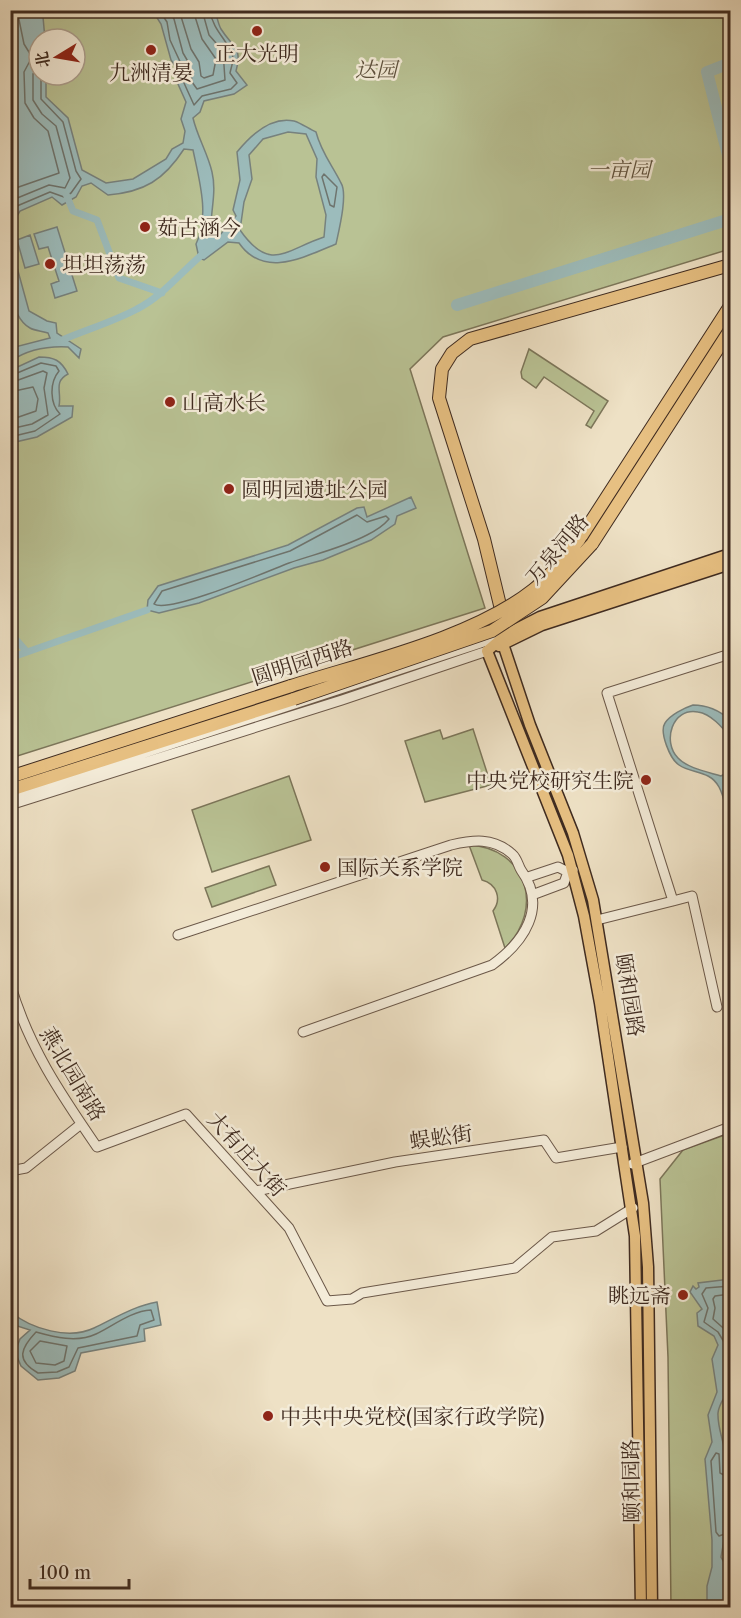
<svg xmlns="http://www.w3.org/2000/svg" width="741" height="1618" font-family="'Libre Caslon Text','Noto Serif SC',serif">
  <style>
    .green { fill: #b9c294; stroke: #7c765a; stroke-width: 1.5; fill-rule: evenodd }
    .water { fill: #9cbcbc; stroke: #77827e; stroke-width: 1.5; fill-rule: evenodd }
    .lines { fill: none; stroke-linecap: round; stroke-linejoin: round }
    .shore { stroke: #6e746e; stroke-width: 1.5 }
    .canal { stroke: #9cbcbc; stroke-width: 7 }
    .river { stroke: #9cbcbc; stroke-width: 12 }
    .minor-casing { stroke: #6b5849; stroke-width: 11 }
    .major-casing { stroke: #3f2b20; stroke-width: 13 }
    .highway-casing { stroke: #3f2b20; stroke-width: 14 }
    .minor { stroke: #f4ecd9; stroke-width: 9 }
    .major { stroke: #e7c082; stroke-width: 10 }
    .highway { stroke: #e7c082; stroke-width: 12 }
    .highway-bridge-casing { stroke: #3f2b20; stroke-width: 14; stroke-linecap: butt }
    .highway-bridge { stroke: #e7c082; stroke-width: 12 }
    .poi-dot { fill: #8f2418; stroke: #f4ecd9; stroke-width: 2 }
    .labels { text-anchor: middle; dominant-baseline: central; stroke-width: 5; stroke-linejoin: round; paint-order: stroke }
    .poi-label { font-size: 21px; fill: #3f2b20; stroke: #f4ecd9; text-anchor: start }
    .park-label { font-size: 21px; font-style: italic; fill: #5e513d; stroke: #f4ecd9 }
    .street-label { font-size: 21px; fill: #3f2b20; stroke: #f4ecd9 }
  </style>
  <rect width="100%" height="100%" fill="#eee1c5"/>
  <filter id="stains"><feTurbulence type="fractalNoise" baseFrequency=".00333" numOctaves="4"/><feColorMatrix values="0 0 0 0 .2 0 0 0 0 .09 0 0 0 0 .02 0 0 0 .5 -.17"/></filter>
  <radialGradient id="worn" r=".72"><stop offset=".6" stop-color="#630" stop-opacity="0"/><stop offset="1" stop-color="#630" stop-opacity=".3"/></radialGradient>
  <path class="green" d="M11,11h719v238l-287,88 -33,32 75,239 -474,150zM39,39h36v36h-36z
    M529,349l79,52 -17,27 -5,-3 8,-14 -50,-34 -8,11 -14,-10 -1,-6z
    M473,729l18,56 -66,17 -20,-61 35,-11 3,9z
    M289,776l22,64 -99,32 -20,-62z
    M469,845c58,3 76,64 36,103l-12,-37c9,-12 4,-27 -11,-31z
    M269,866l7,19 -64,22 -7,-19z
    M730,1133v474h-59l-3,-250 -8,-178 23,-29z"/>
  <path class="water" d="M215,11c2,5 3,13 6,18 11,18 22,18 15,42l11,14 -13,9 -30,7 -4,11 -7,6c4,18 15,36 19,54 5,21 -2,40 -1,60l9,3 16,-19 -3,-6 7,-30 -3,-28c13,-16 34,-36 57,-31 7,2 15,8 22,11 5,20 16,33 25,51 7,11 -2,47 -5,61 -32,13 -72,35 -97,-1l-11,-1 -24,18 -5,-2 -3,-14c14,-28 3,-65 -3,-94l-9,-1c-20,31 -40,43 -76,46l-17,-12 -9,3 -6,11 -14,8 -10,-8 -32,14 -9,15v-215h27l5,6 2,22h-6v36h7v22l22,21 14,52 24,13 27,-4 33,-20 6,-10 11,-6 2,-12 -4,-12 5,-17 -8,-18v-14l-7,-10 -10,-36 -7,-11 -13,-2zM288,132l18,2 11,25 -1,18 10,38 -2,22c-39,13 -54,36 -84,-7l4,-28 8,-23 -3,-24 14,-16z
    M10,227l2,22 17,62 18,10 9,2 1,10 24,16 -2,9 -11,-11c-20,-1 -41,3 -57,14v-13l39,-10 -2,-5c-5,-2 -13,-2 -18,-5 -27,-15 -20,-74 -20,-101z
    M57,227l20,64 -22,7 -4,-14 8,-3 -11,-34 -9,2 -5,-15z
    M30,235l9,29 -14,4 -8,-28z
    M39,357c15,0 22,3 29,17 -15,8 -6,18 -9,32h14l-1,11 -35,20 -26,6v-73z
    M411,497l5,11 -19,8 -2,8 -24,16 -48,20 -29,8 -95,35 -40,10 -12,-3 1,-10 10,-14 130,-41 69,-37 7,-1 3,10z
    M693,705c14,0 26,5 37,15v17c-8,-10 -19,-23 -32,-25 -26,-5 -36,30 -20,46 9,10 30,14 43,18l9,-5v80c-5,-20 -1,-45 -11,-64 -9,-17 -27,-13 -40,-22 -9,-6 -20,-33 -14,-42 5,-8 19,-15 28,-18z
    M730,1279v62l-6,22 5,23c-2,10 -10,16 -11,27 -1,19 11,37 7,57l5,2v65l-6,3 -3,17 5,9 -2,14 6,18v9h-23v-21l5,-19v-27l-7,-81 7,-17 -4,-27 9,-23 -5,-33 6,-14 -4,-9 -16,-10 -1,-13 5,-4 -12,-17 3,-6 3,3 3,-2 -1,-4z
    M157,1302l4,23 -17,4 1,12 -64,12 -6,18 -16,7 -21,2 -17,-14 -6,-14 5,-13 10,-9 -19,-6v-12c20,17 58,28 83,16 21,-10 40,-22 63,-26z"/>
  <g class="lines">
    <path class="shore" d="M159,10l8,12 3,18 13,28 1,15 10,22 8,-9 29,-7 6,-6 -7,-10c1,-5 3,-10 3,-15 -1,-14 -21,-27 -23,-48
      M168,10l6,9 9,34 7,12 2,17 5,7 28,-9 -2,-29 -14,-16 -7,-25
      M179,10l12,39 8,13 2,14 3,2 9,-3 3,-16 -14,-20 -9,-29
      M324,174l13,13 -3,20 -4,-2 -8,-28z
      M10,190l49,-17 -11,-42 -14,-13 -9,-15 -1,-31 8,-15 -8,-13 -7,-34
      M10,201l39,-16 16,3 5,-10 -14,-52 -14,-12 -9,-14v-26l6,-10
      M10,214l7,-8 33,-14 14,5 7,-4 10,-14 -5,-8 -13,-49 -22,-23v-24
      M10,376l31,-13 15,3 3,5c-10,12 -9,33 1,43l-25,17 -25,6
      M10,383l33,-12 4,2 -3,15 4,27 -16,9 -22,5
      M10,392l23,-5 5,12 -2,12 -26,9
      M357,515l10,7 19,-6 3,3c-5,6 -14,12 -22,16 -25,13 -52,19 -78,28 -21,8 -120,51 -135,41l8,-13 128,-40z
      M730,1286l-24,2 -4,6 6,14 -4,14 14,10 6,10h6
      M730,1294l-15,2 -2,3 2,9 -2,11 17,15
      M151,1310l3,10 -14,5 -3,11 -59,12 -9,19 -12,5 -19,1c-23,-13 -17,-25 -2,-41 18,5 41,11 60,2 17,-8 35,-23 55,-24z
      M40,1341l27,5 -3,15 -9,4 -19,-2 -6,-12z
      M730,1478l-10,-5 -1,-19 -3,-1 -5,8 5,71 3,4 11,-4"/>
    <path class="canal" d="M66,194l7,17 24,9 22,58 43,15
      M60,341c25,-11 53,-19 77,-32 26,-13 45,-38 67,-56
      M10,629l2,6 15,17 -17,6
      M27,652l120,-42"/>
    <path class="river" d="M730,63l-23,9 23,91
      M457,305l273,-86"/>
    <defs>
      <path id="minor" d="M10,797l489,-160
        M10,805l332,-105 145,-49
        M528,877l30,-10 10,5 5,-2
        M532,895l32,-12 4,-11
        M673,901l19,-5 25,111
        M597,920l76,-19 -66,-208 123,-39
        M178,935l273,-90c22,-5 42,-8 61,9 5,4 6,11 9,16 27,37 3,72 -29,95l-189,67
        M10,983c18,63 50,110 87,164l89,-33 103,114 38,73 25,-2 10,-6 153,-25 37,-31 44,-6 37,-23
        M632,1164l98,-37
        M10,1171l16,-3 55,-44
        M256,1191l139,-29 149,-22 12,18 66,-11"/>
      <path id="major" d="M503,644l27,81 43,108 20,67 50,303 5,64 4,341
        M499,646l43,-21 188,-61
        M487,651l81,204 16,61 16,87 35,233 6,372
        M487,651l20,-17 33,-17 190,-63"/>
      <path id="highway" d="M579,540l151,-234
        M592,544l138,-214
        M507,634l-23,-95 -45,-141 3,-29 10,-16 18,-14 260,-74
        M10,777l281,-91
        M10,790l284,-91"/>
    </defs>
    <use href="#minor" class="minor-casing"/>
    <use href="#major" class="major-casing"/>
    <use href="#highway" class="highway-casing"/>
    <use href="#minor" class="minor"/>
    <use href="#major" class="major"/>
    <use href="#highway" class="highway"/>
    <defs>
      <path id="highway-bridge" d="M291,686c75,-24 181,-48 242,-96 18,-14 32,-33 46,-50
        M294,699l198,-68 50,-33 50,-54"/>
    </defs>
    <use href="#highway-bridge" class="highway-bridge-casing"/>
    <use href="#highway-bridge" class="highway-bridge"/>
  </g>
  <g class="poi-dot">
    <circle cx="257" cy="31" r="6"/>
    <circle cx="151" cy="50" r="6"/>
    <circle cx="145" cy="227" r="6"/>
    <circle cx="50" cy="264" r="6"/>
    <circle cx="170" cy="402" r="6"/>
    <circle cx="229" cy="489" r="6"/>
    <circle cx="646" cy="780" r="6"/>
    <circle cx="325" cy="867" r="6"/>
    <circle cx="683" cy="1295" r="6"/>
    <circle cx="268" cy="1416" r="6"/>
  </g>
  <g class="labels">
    <g class="poi-label">
      <text x="257" y="53" text-anchor="middle">正大光明</text>
      <text x="151" y="72" text-anchor="middle">九洲清晏</text>
      <text x="157" y="227">茹古涵今</text>
      <text x="62" y="264">坦坦荡荡</text>
      <text x="182" y="402">山高水长</text>
      <text x="241" y="489">圆明园遗址公园</text>
      <text x="634" y="780" text-anchor="end">中央党校研究生院</text>
      <text x="337" y="867">国际关系学院</text>
      <text x="671" y="1295" text-anchor="end">眺远斋</text>
      <text x="280" y="1416">中共中央党校(国家行政学院)</text>
    </g>
    <g class="park-label">
      <text x="376" y="69">达园</text>
      <text x="619" y="169">一亩园</text>
    </g>
    <g class="street-label">
      <text transform="translate(557 549) rotate(-50)">万泉河路</text>
      <text transform="translate(302 662) rotate(-18)">圆明园西路</text>
      <text transform="translate(630 995) rotate(81)">颐和园路</text>
      <text transform="translate(73 1074) rotate(59)">燕北园南路</text>
      <text transform="translate(441 1137) rotate(-8)">蜈蚣街</text>
      <text transform="translate(247 1154) rotate(48)">大有庄大街</text>
      <text transform="translate(631 1481) rotate(-91)">颐和园路</text>
    </g>
  </g>
  <rect width="741" height="1618" fill="none" stroke="#eee1c5" stroke-width="36"/>
  <rect x="12" y="12" width="717" height="1594" fill="none" stroke="#3f2b20" stroke-width="3"/>
  <rect x="18" y="18" width="705" height="1582" fill="none" stroke="#3f2b20" stroke-width="1.5"/>
  <g transform="translate(57 57) rotate(259)"><circle r="28" fill="#f4ecd9" stroke="#ac9f8f" stroke-width="1.5"/>
  <path d="M0-4.5L10 22L0 15L-10 22Z" fill="#8f2418"/>
  <text y="-9" font-size="16" font-weight="bold" text-anchor="middle" fill="#3f2b20">北</text>
  </g>
  <path d="M30 1579v9h99v-9" fill="none" stroke="#3f2b20" stroke-width="3"/>
  <text x="39" y="1579" font-size="18" fill="#3f2b20" stroke="#f4ecd9" stroke-width="4.5" paint-order="stroke">100 m</text>
  <rect width="100%" height="100%" filter="url(#stains)"/>
  <rect width="100%" height="100%" fill="url(#worn)"/>
</svg>
